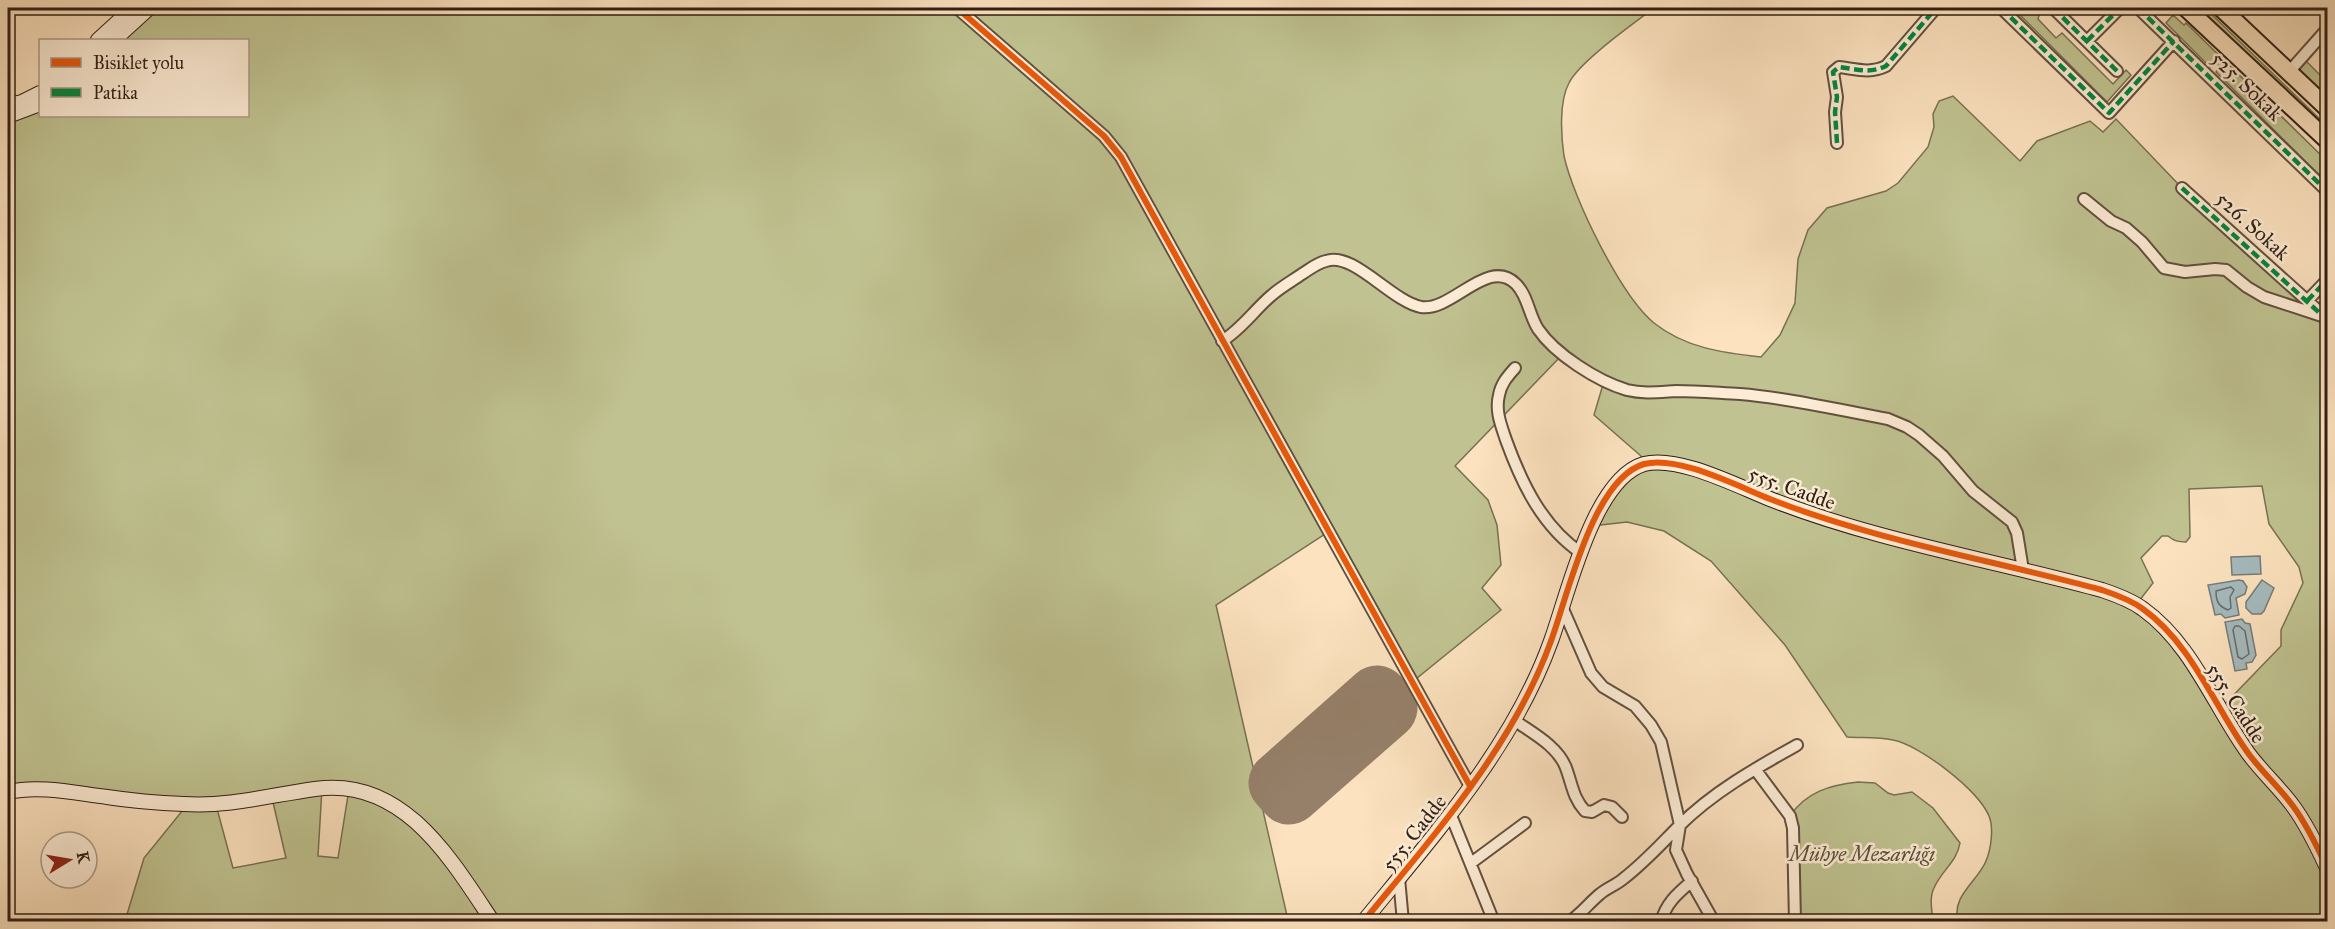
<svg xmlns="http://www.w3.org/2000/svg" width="2335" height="929" font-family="'IM FELL Great Primer',serif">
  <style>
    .green { fill: #c0c391; stroke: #787154; stroke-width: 1.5; fill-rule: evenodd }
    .water { fill: #a5babd; stroke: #767c7a; stroke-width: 1.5 }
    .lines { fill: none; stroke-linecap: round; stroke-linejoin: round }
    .shore { stroke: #6a6c6a; stroke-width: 1.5 }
    .runway { stroke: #96806a; stroke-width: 63 }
    .street-casing { stroke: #635040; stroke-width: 14 }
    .secondary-casing { stroke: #301f16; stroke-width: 16 }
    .primary-casing { stroke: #301f16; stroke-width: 20 }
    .street { stroke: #fdecd5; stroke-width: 10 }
    .secondary { stroke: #fdecd5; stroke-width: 14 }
    .primary { stroke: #fce2bf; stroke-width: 16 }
    .quiet { stroke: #00873e; stroke-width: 4.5; stroke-dasharray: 9 4.5; stroke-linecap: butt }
    .cycleway-casing { stroke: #fdecd5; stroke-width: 10 }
    .cycleway { stroke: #e8590c; stroke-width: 6 }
    .labels { text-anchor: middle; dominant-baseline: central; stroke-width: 5; stroke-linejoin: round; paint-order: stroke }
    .street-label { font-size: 21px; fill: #301f16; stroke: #fdecd5 }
    .park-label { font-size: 21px; font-style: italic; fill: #5b503b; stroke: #fdecd5 }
  </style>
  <rect width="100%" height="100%" fill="#fce2bf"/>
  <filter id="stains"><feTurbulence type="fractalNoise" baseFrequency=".00333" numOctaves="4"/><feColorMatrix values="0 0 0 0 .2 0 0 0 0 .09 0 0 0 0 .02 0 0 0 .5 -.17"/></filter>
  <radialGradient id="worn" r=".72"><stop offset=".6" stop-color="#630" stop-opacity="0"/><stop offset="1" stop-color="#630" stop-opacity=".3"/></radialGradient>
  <path class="green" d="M149,8h1505c-21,16 -75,54 -85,75 -10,18 -8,53 -5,73 9,42 57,140 90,167 31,25 70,30 107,34l19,-22 15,-32 3,-44 10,-29 19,-22 59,-17 12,-8 30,-36 6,-20 -1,-13 6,-13 14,-5 67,65 17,-20 53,-20 13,11 13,-13 66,69 145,130v603h-369c-7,-25 20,-40 28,-60 5,-12 8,-33 3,-45 -11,-26 -69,-71 -96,-76 -15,-3 -31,-2 -46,-3l-62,-92 -74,-84 -47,-30 -37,-9 -36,4 9,-19 42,-42 -1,-9 -47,-41 10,-34 -41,-27 -108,112 33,34 9,25 4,40 -19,23 19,22 -89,72 -84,-150 -112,73 72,315 -1,1h-1162l19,-63 43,-53 -179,-13v-676l32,-12v12h208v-76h-134zM2262,486l7,38 30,43 4,16 -22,47v16l-61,63 -58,-83 -26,-21 17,-22 -12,-25 21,-22h6c6,5 10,6 18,6l4,-5 -1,-48zM322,788l27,1 -11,69 -20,-2zM272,798l14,60 -53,10 -17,-63z
    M2013,8h22l5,4 -2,7 18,19 6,-5 51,51 13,-14 5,5 -24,27z
    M2199,8h6l122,118v6z
    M2173,15l11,10 2,-2 141,138v22l-111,-111 4,-5 -6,-5 -4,5 -44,-44z
    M2302,57l25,25v27l-38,-37z
    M1858,782l17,1 13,10 6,2 18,-3 21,16 27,35c-3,19 -19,28 -26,45 -5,10 -2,23 -1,33h-138l-5,-105c16,-24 40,-31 68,-34z"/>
  <path class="water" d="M2260,556l1,18 -29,1 -1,-18z
    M2239,580l4,1 4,6 -2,7 -9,4 3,17 -14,3 -4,-4 -6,1 -7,-30z
    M2262,580l12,8 -10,23 -3,3h-9l-6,-6v-6z
    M2242,619l3,4 5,1 6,31 -4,7 -6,1 1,6 -12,2 -10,-49z"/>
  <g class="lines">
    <path class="shore" d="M2231,587l3,3 -4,7 1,11 -3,2c-10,-4 -12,-9 -12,-19z
      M2235,626h4l6,5 4,23 -7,5 -4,-2 -5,-27z"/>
    <path class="runway" d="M1377,697l9,11 -97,85 -9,-10z"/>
    <defs>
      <path id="street" d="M957,8l147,128 17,21 349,629
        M2001,8l108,105 65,-72
        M2053,8l64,63
        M2138,8l190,184
        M2087,41l33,-33
        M2289,72l39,-44
        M1837,143l-2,-31 2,-15 -4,-25 6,-5c17,2 31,7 47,-1l50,-58
        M2182,188l140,126
        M2084,199l27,22 15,7 16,14 22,26 21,4 30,-3 11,1 21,17 17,10 64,21
        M2307,301l21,-22
        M1222,341c20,-12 33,-32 50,-46 9,-8 20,-14 30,-21 8,-5 15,-11 24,-13 27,-10 65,40 95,46 31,5 67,-51 95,-23 12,12 13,31 22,45 17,25 59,52 89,61 16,4 32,2 49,1 22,0 43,2 64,3 49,4 99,16 148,25l19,8 12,8 24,21 30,35 39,31 5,11 6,37
        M1515,368c-8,9 -14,16 -16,27 -4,16 2,30 7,45 16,44 36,86 75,113
        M1563,609l28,64 12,14 32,19 16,19 10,17 19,83 -4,25 11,24 27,48
        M1514,720c18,13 44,26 52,48 6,16 7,30 19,43l7,1 12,-7 8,2 10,10
        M1755,769l35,47 3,12 2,94
        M1450,813l44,109
        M1471,863l54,-40
        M1399,878l4,44
        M1569,922c12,-8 20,-19 31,-28 7,-6 16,-9 23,-15 21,-16 38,-35 56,-53 34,-34 77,-58 118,-81
        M1661,922c5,-19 16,-28 31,-41"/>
      <path id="secondary" d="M98,40l35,-32
        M114,40l35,-32
        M8,105l14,-3 18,-9
        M8,116l32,-12
        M8,792c32,-7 66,1 99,5 26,4 51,6 77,7 45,3 87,-9 131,-15 88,-13 136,70 178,133
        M1363,922c71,-87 150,-175 188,-281 17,-46 42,-162 93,-177 34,-9 93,22 126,35 107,42 222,61 332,91 15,5 29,10 41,19 49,35 71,97 105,144 14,19 31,34 45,53 14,19 25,42 35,64"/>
      <path id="primary" d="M2186,8l142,133
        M2221,8l107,101"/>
    </defs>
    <use href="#street" class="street-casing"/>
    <use href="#secondary" class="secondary-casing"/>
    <use href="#primary" class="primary-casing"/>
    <use href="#street" class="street"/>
    <use href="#secondary" class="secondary"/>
    <use href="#primary" class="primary"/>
    <path class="quiet" d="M2001,8l108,105 65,-72
      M2053,8l64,63
      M2138,8l190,184
      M2087,41l33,-33
      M1837,143l-2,-31 2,-15 -4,-25 6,-5c17,2 31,7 47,-1l50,-58
      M2182,188l142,129
      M2307,301l21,-22"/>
    <defs>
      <path id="cycleway" d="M957,8l147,128 17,21 349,629
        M1363,922c71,-87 150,-175 188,-281 17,-46 42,-162 93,-177 34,-9 93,22 126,35 107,42 222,61 332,91 15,5 29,10 41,19 49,35 71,97 105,144 14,19 31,34 45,53 14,19 25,42 35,64"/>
    </defs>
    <use href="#cycleway" class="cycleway-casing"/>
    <use href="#cycleway" class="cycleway"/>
  </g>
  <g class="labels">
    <g class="street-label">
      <text transform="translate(2247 86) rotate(44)">525. Sokak</text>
      <text transform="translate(2253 226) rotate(42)">526. Sokak</text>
      <text transform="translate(1792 488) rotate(20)">555. Cadde</text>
      <text transform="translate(2236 703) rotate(57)">555. Cadde</text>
      <text transform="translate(1414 833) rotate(-52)">555. Cadde</text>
    </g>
    <g class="park-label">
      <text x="1862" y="854">Mühye Mezarlığı</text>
    </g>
  </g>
  <rect width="2335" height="929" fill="none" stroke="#fce2bf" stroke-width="30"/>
  <rect x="9" y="9" width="2317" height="911" fill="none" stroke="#301f16" stroke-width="3"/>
  <rect x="15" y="15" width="2305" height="899" fill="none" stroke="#301f16" stroke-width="1.5"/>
  <rect x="39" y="39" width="210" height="78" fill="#fdecd5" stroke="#ab9a89" stroke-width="1.5"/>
  <rect x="51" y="58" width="30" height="9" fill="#e8590c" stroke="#ab9a89" stroke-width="1.5"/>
  <text x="93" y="69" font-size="18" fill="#301f16">Bisiklet yolu</text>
  <rect x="51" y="88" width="30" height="9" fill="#00873e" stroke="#ab9a89" stroke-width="1.5"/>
  <text x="93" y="99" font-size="18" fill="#301f16">Patika</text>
  <g transform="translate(69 860) rotate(79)"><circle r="28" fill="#fdecd5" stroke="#ab9a89" stroke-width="1.5"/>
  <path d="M0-4.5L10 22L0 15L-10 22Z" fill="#8f2418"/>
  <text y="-9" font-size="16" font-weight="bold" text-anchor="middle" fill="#301f16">K</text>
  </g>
  <rect width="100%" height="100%" filter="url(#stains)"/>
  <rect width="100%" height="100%" fill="url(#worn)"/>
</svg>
